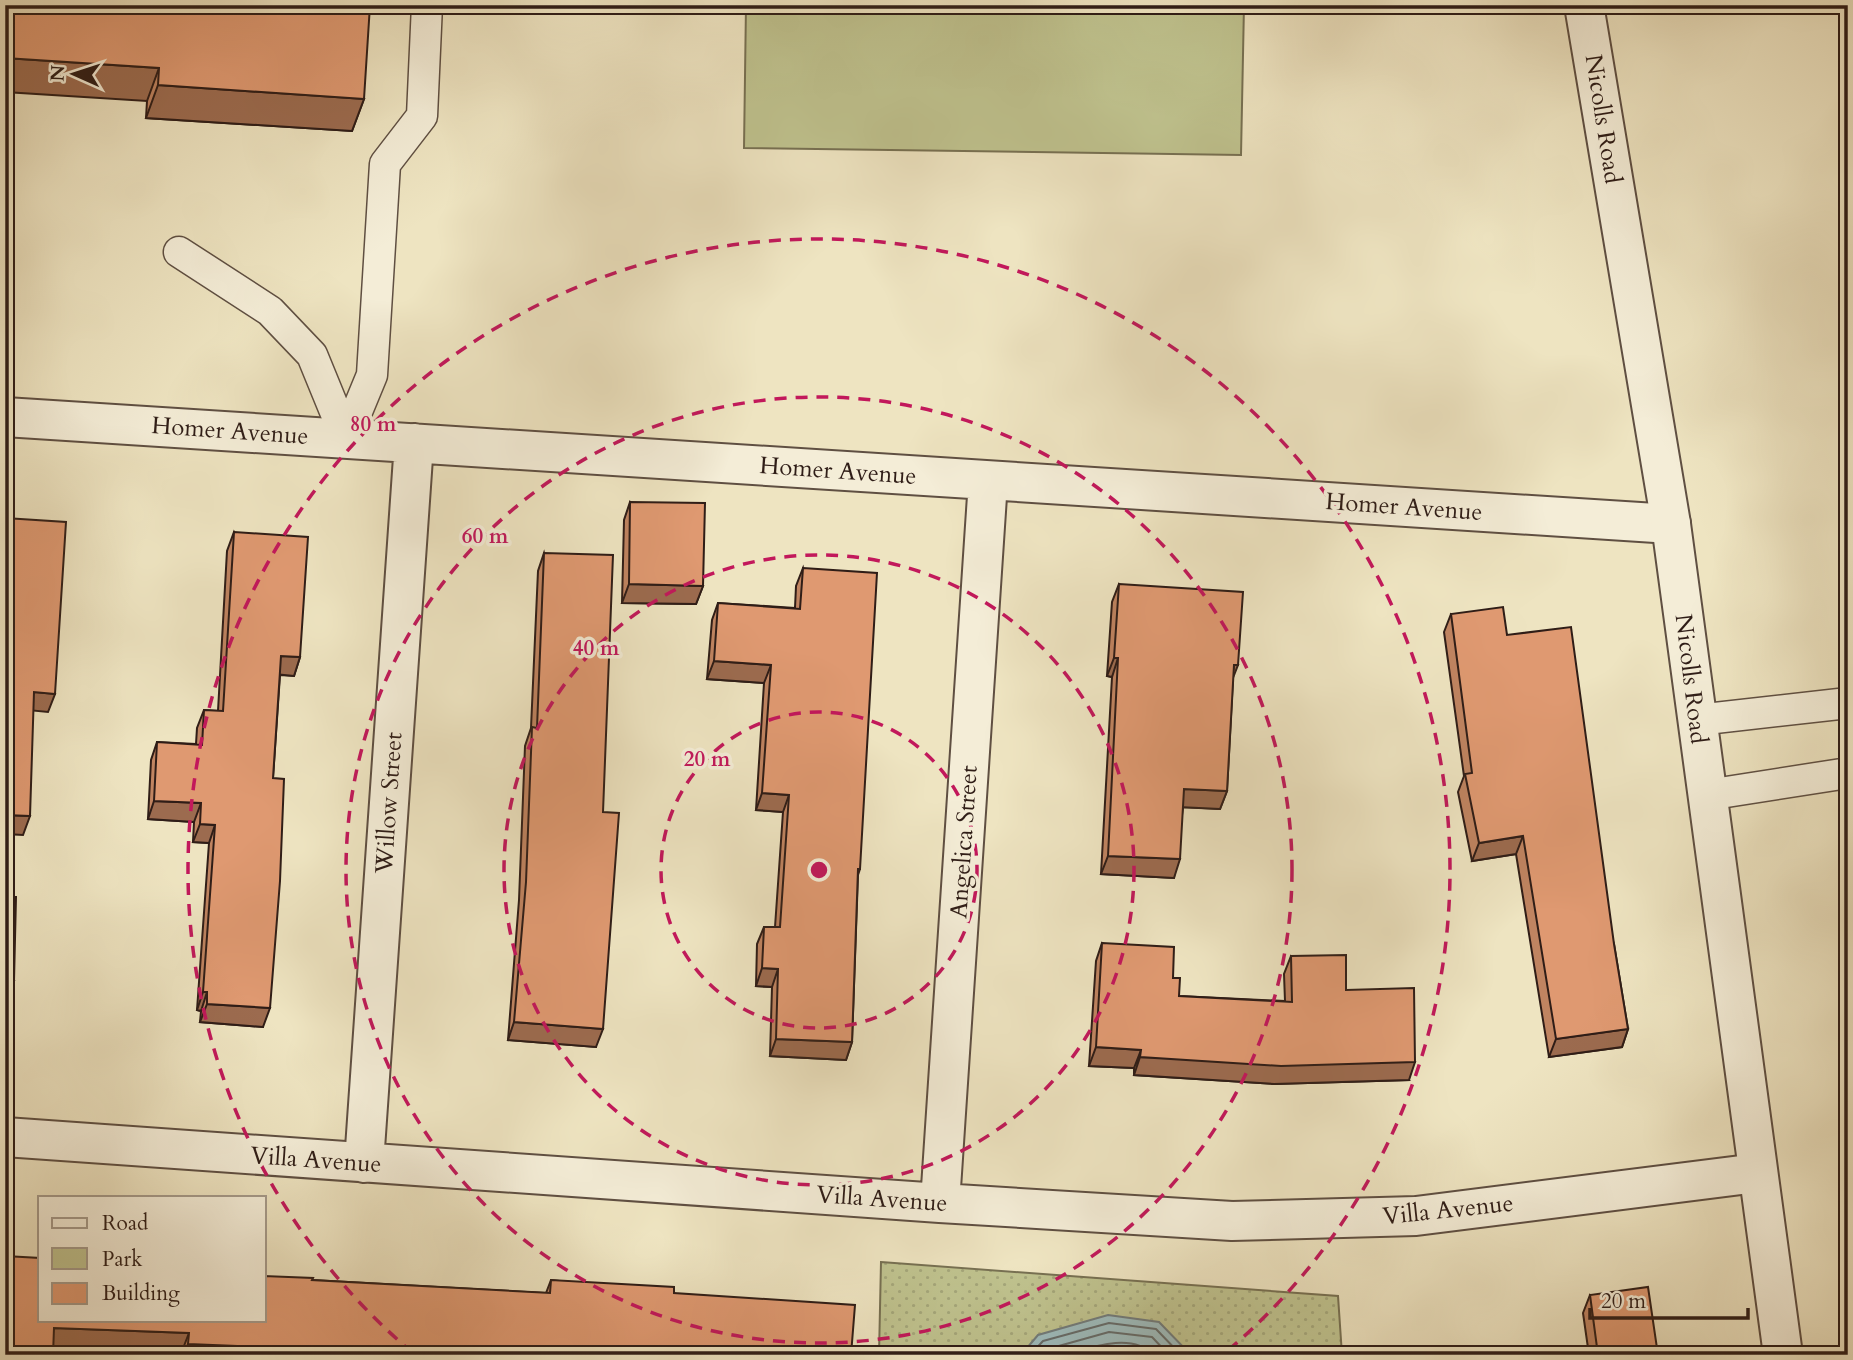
<svg xmlns="http://www.w3.org/2000/svg" width="1853" height="1360" font-family="Cardo,serif">
  <style>
    .grass { fill: url(#grass-dots); stroke: #777052; stroke-width: 2 }
    .park { fill: #bfc28e; stroke: #777052; stroke-width: 2 }
    .water { fill: #9ebcbd; stroke: #727c7b; stroke-width: 2 }
    .lines { fill: none; stroke-linecap: round; stroke-linejoin: round }
    .shore { stroke: #666c6a; stroke-width: 2 }
    .service-casing { stroke: #5f4f42; stroke-width: 33 }
    .minor-casing { stroke: #5f4f42; stroke-width: 42 }
    .tertiary-casing { stroke: #5f4f42; stroke-width: 42 }
    .service { stroke: #f4edd7; stroke-width: 30 }
    .minor { stroke: #f4edd7; stroke-width: 38 }
    .tertiary { stroke: #f4edd7; stroke-width: 38 }
    .wall { fill: #c08461; stroke: #2f1d17; stroke-width: 2 }
    .shaded-wall { fill: #9c6b4f; stroke: #2f1d17; stroke-width: 2 }
    .building { fill: #df9971; stroke: #2f1d17; stroke-width: 2 }
    .ring { fill: none; stroke: #c2185b; stroke-width: 3.5; stroke-dasharray: 12 9 }
    .labels { text-anchor: middle; dominant-baseline: central; stroke-width: 7; stroke-linejoin: round; paint-order: stroke }
    .street-label { font-size: 24px; fill: #2f1d17; stroke: #f4edd7 }
    .centre { fill: #c2185b; stroke: #f4edd7; stroke-width: 3.5 }
    .ring-label { font-size: 21px; text-anchor: middle; font-weight: bold; fill: #c2185b; stroke: #f4edd7; stroke-width: 7; stroke-linejoin: round; paint-order: stroke }
  </style>
  <defs>
    <pattern id="grass-dots" width="8" height="8" patternUnits="userSpaceOnUse" patternTransform="scale(1.75)"><rect width="8" height="8" fill="#bfc28e"/><path d="M2 2h.1M6 6h.1" fill="none" stroke="#a4a67a" stroke-width="1.8" stroke-linecap="round"/></pattern>
  </defs>
  <rect width="100%" height="100%" fill="#eee4c1"/>
  <filter id="stains"><feTurbulence type="fractalNoise" baseFrequency=".00286" numOctaves="4"/><feColorMatrix values="0 0 0 0 .2 0 0 0 0 .09 0 0 0 0 .02 0 0 0 .5 -.17"/></filter>
  <radialGradient id="worn" r=".72"><stop offset=".6" stop-color="#630" stop-opacity="0"/><stop offset="1" stop-color="#630" stop-opacity=".3"/></radialGradient>
  <path class="grass" d="M881,1262l457,34 4,59h-463z"/>
  <path class="park" d="M746,5h498l-3,150 -497,-7z"/>
  <path class="water" d="M1108,1315l51,7 32,33h-170l17,-20z"/>
  <g class="lines">
    <path class="shore" d="M1030,1355l13,-14 66,-18 47,6 25,26
      M1042,1355l6,-6 61,-17 43,5 17,18
      M1065,1355c27,-8 67,-23 89,0"/>
    <defs>
      <path id="service" d="M179,252l91,59 42,44 34,83
        M346,438l26,-63 13,-211 37,-48 5,-111
        M1697,720l151,-17
        M1707,795l141,-22"/>
      <path id="minor" d="M5,417l1666,107
        M5,1137l935,66 292,18 184,-5 341,-43
        M364,1163l50,-720
        M940,1203l48,-722"/>
      <path id="tertiary" d="M1584,5l87,519 112,831"/>
    </defs>
    <use href="#service" class="service-casing"/>
    <use href="#minor" class="minor-casing"/>
    <use href="#tertiary" class="tertiary-casing"/>
    <use href="#service" class="service"/>
    <use href="#minor" class="minor"/>
    <use href="#tertiary" class="tertiary"/>
  </g>
  <path class="wall" d="M5,5l359,94 -12,32 -206,-13 1,-17z
    M630,502l73,84 -7,18 -74,-1 2,-83z
    M234,532l66,125 -6,19 -14,-1 -7,103 -10,249 -63,-5 1,-11 -4,-1 12,-167 -16,-1 1,-20 -46,-3 3,-59 6,-18 39,2 1,-16 7,-18 14,1 9,-160z
    M544,553l59,259 -7,235 -88,-7 11,-140 6,-154 6,-18 7,-157z
    M803,568l57,301 -2,6 -6,167 -6,18 -76,-4 2,-69 -16,-1 1,-42 7,-17h11l8,-115 -27,-2 8,-127 -57,-4 5,-59 6,-17 77,5 1,-22z
    M1119,584l114,95 -6,112 -7,18 -37,-2 -9,71 -73,-4 11,-197 -5,-1 5,-74z
    M1451,614l56,21 107,309 14,85 -6,18 -73,10 -33,-203 -44,7 -14,-69 6,-16 -20,-144z
    M1102,943l71,35 6,18 106,5 -1,-27 7,-18 55,34 63,90 -135,4 -140,-9v-7l-45,-2 7,-105z
    M5,1256l35,64 272,-40 234,13 5,-13 123,13 177,62h-669v-4l-129,-4v8h-48z
    M1590,1295l68,60h-69l-6,-42z"/>
  <path class="shaded-wall" d="M5,58l154,10 -12,33 -142,-9z
    M158,85l206,14 -12,32 -206,-13z
    M629,584l74,2 -7,18 -74,-1z
    M281,656l19,1 -6,19 -20,-2z
    M1114,658h4l-6,19 -5,-1z
    M714,661l57,4 -7,18 -57,-4z
    M1234,665h4l-7,18z
    M34,692l21,2 -7,18 -21,-2z
    M1184,789l43,2 -7,18 -42,-2z
    M762,793l27,2 -6,17 -27,-2z
    M154,801l47,2 -7,19 -46,-3z
    M5,815l25,1 -7,19 -18,-1z
    M200,824l15,1 -6,18 -16,-1z
    M1523,836l-7,18 -44,7 7,-18z
    M1108,856l72,3 -6,19 -73,-4z
    M762,968l16,1 -6,18 -16,-1z
    M5,981h9l-6,18h-3z
    M203,992h4l-6,19 -4,-1z
    M207,1004l63,4 -7,19 -63,-5z
    M514,1022l89,7 -7,18 -88,-7z
    M1628,1029l-6,18 -73,10 7,-18z
    M776,1039l76,3 -6,18 -76,-4z
    M1096,1047l45,3 -7,18 -45,-2z
    M1140,1057l275,5 -6,18 -135,4 -140,-9z
    M54,1328l135,5 -7,18 -135,-5z
    M5,1343h8l-4,12h-4z
    M188,1344l179,7 -2,4h-181z
    M488,1351l72,4h-73z"/>
  <path class="building" d="M5,5h365l-6,94 -206,-14 1,-17 -154,-10z
    M630,502l75,1 -2,83 -74,-2z
    M5,518l61,4 -11,172 -21,-2 -4,124 -25,-1z
    M234,532l74,5 -8,120 -19,-1 -8,122 11,1 -4,102 -10,127 -63,-4v-12h-4l12,-167 -15,-1 1,-21 -47,-2 3,-59 45,3 2,-35 19,1z
    M544,553l69,2 -10,257 16,1 -16,216 -89,-7 12,-140 6,-155 5,1z
    M803,568l74,5 -17,296h-2l-6,173 -76,-3 2,-70 -16,-1 2,-41h16l9,-132 -27,-2 9,-128 -57,-4 4,-58 82,6z
    M1119,584l124,8 -5,73h-4l-7,126 -43,-2 -4,70 -72,-3 10,-198h-4z
    M1503,607l4,28 64,-8 43,317 14,85 -72,10 -33,-203 -44,7 -14,-69 7,-1 -21,-159z
    M5,897h11l-2,84h-9z
    M1102,943l72,4 -1,31h7l-1,18 113,6 -1,-46 55,-1v35l68,-2 1,74 -134,4 -141,-9 1,-7 -45,-3z
    M5,1256l35,2v62h224v-44l49,2 -1,2 238,13 1,-13 123,7v6l181,12 -4,50h-291l-72,-4v4h-122l1,-4 -179,-7 1,-11 -135,-5 -1,27h-41l1,-12h-8z
    M1648,1287l10,68h-60l-8,-60z"/>
  <g class="ring">
    <circle cx="819" cy="870" r="158"/>
    <circle cx="819" cy="870" r="315"/>
    <circle cx="819" cy="870" r="473"/>
    <path d="M413 1353A631 631 0 1 1 1225 1353"/>
  </g>
  <g class="labels">
    <g class="street-label">
      <text transform="translate(1603 119) rotate(81)">Nicolls Road</text>
      <text transform="translate(230 431) rotate(4)">Homer Avenue</text>
      <text transform="translate(838 471) rotate(4)">Homer Avenue</text>
      <text transform="translate(1404 507) rotate(4)">Homer Avenue</text>
      <text transform="translate(1691 679) rotate(83)">Nicolls Road</text>
      <text transform="translate(389 803) rotate(-86)">Willow Street</text>
      <text transform="translate(964 842) rotate(-86)">Angelica Street</text>
      <text transform="translate(316 1160) rotate(4)">Villa Avenue</text>
      <text transform="translate(882 1199) rotate(4)">Villa Avenue</text>
      <text transform="translate(1448 1210) rotate(-6)">Villa Avenue</text>
    </g>
  </g>
  <circle cx="819" cy="870" r="10" class="centre"/>
  <g class="ring-label">
    <text x="373" y="431">80 m</text>
    <text x="485" y="543">60 m</text>
    <text x="596" y="655">40 m</text>
    <text x="707" y="766">20 m</text>
  </g>
  <rect width="1853" height="1360" fill="none" stroke="#eee4c1" stroke-width="28"/>
  <rect x="7" y="7" width="1839" height="1346" fill="none" stroke="#2f1d17" stroke-width="3.5"/>
  <rect x="14" y="14" width="1825" height="1332" fill="none" stroke="#2f1d17" stroke-width="2"/>
  <rect x="38" y="1196" width="228" height="126" fill="#f4edd7" stroke="#a59a8a" stroke-width="2"/>
  <rect x="52" y="1218" width="35" height="10" fill="#f4edd7" stroke="#a59a8a" stroke-width="2"/>
  <text x="102" y="1230" font-size="21" fill="#2f1d17">Road</text>
  <rect x="52" y="1248" width="35" height="21" fill="#bfc28e" stroke="#a59a8a" stroke-width="2"/>
  <text x="102" y="1266" font-size="21" fill="#2f1d17">Park</text>
  <rect x="52" y="1283" width="35" height="21" fill="#df9971" stroke="#a59a8a" stroke-width="2"/>
  <text x="102" y="1300" font-size="21" fill="#2f1d17">Building</text>
  <g transform="translate(74 74) rotate(273)" stroke="#f4edd7" stroke-width="5" paint-order="stroke">
  <path d="M0-5L12 26L0 18L-12 26Z" fill="#2f1d17"/>
  <text y="-10" font-size="19" font-weight="bold" text-anchor="middle" fill="#2f1d17">N</text>
  </g>
  <path d="M1590 1308v10h158v-10" fill="none" stroke="#2f1d17" stroke-width="3.5"/>
  <text x="1601" y="1308" font-size="21" fill="#2f1d17" stroke="#f4edd7" stroke-width="5" paint-order="stroke">20 m</text>
  <rect width="100%" height="100%" filter="url(#stains)"/>
  <rect width="100%" height="100%" fill="url(#worn)"/>
</svg>
